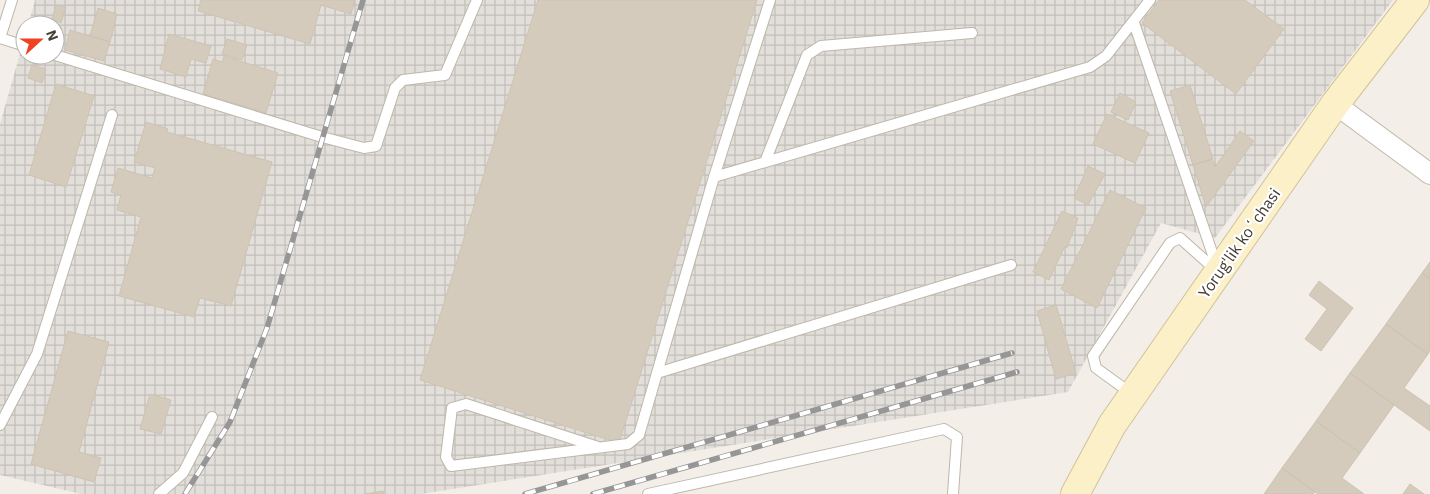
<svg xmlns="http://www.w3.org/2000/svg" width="1430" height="494" font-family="'IBM Plex Sans',sans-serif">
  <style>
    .industrial { fill: url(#industrial-grid) }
    .building { fill: #d4cbbd; stroke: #cec3b1 }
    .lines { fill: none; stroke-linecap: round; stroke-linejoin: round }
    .service-casing { stroke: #beb7aa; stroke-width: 12 }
    .minor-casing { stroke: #beb7aa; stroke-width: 22 }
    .secondary-casing { stroke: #d1c299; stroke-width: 30 }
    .service { stroke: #fff; stroke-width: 10 }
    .minor { stroke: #fff; stroke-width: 20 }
    .secondary { stroke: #fcf0c8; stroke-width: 28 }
    .rail-casing { stroke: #969696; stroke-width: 5.5 }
    .rail { stroke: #fff; stroke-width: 4; stroke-dasharray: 11; stroke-linecap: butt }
    .labels { text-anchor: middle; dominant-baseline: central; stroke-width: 4.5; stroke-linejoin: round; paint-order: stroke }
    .street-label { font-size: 16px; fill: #464037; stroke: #fff }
  </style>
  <defs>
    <pattern id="industrial-grid" width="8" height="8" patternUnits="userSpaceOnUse" patternTransform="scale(1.25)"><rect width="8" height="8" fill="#e2ded9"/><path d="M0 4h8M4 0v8" fill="none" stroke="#c3c0bb"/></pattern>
  </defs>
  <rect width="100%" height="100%" fill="#f3efe8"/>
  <path class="industrial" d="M35,0h1358l-178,238 -54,-15 -93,169 -647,102h-340l-81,-19v-351l25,-88v19h30v-30h-27z"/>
  <path class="building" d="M201,0h154l-4,14 -30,-9 -11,39 -112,-33z
    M538,0h219l-138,443 -199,-63z
    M1159,0h86l39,29 -48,65 -94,-71z
    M56,5l10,2 -5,16 -9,-4z
    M98,8l19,6 -7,28 -20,-6z
    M70,30l40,12 -6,19 -39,-11z
    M169,34l42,12 -5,17 -15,-4 -5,18 -26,-8z
    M227,39l20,6 -5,15 -20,-6z
    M224,56l54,17 -12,40 -63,-19 10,-35 9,3z
    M32,65l14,4 -4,14 -14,-5z
    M56,84l38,12 -28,91 -37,-12z
    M1190,85l23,74 -20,6 -23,-74z
    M1120,93l16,9 -8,18 -17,-8z
    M1107,114l42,19 -14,30 -42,-19z
    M146,122l22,7 -1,3 105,30 -41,144 -31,-8 -6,19 -75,-21 22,-79 -24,-7 4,-15 -10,-3 7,-24 34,10 3,-10 -21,-6z
    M1240,131l14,10 -48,66 -13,-42 19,-6 3,8z
    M1088,166l17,8 -17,31 -14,-7z
    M1110,190l36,18 -49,100 -36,-19z
    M1062,211l16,7 -11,30 -2,-2 -16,34 -16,-8z
    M1430,262v17l-8,-6z
    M1422,273l8,6v72l-2,3 -42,-30z
    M1319,281l34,27 -32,43 -16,-12 22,-30 -18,-14z
    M1056,305l20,68 -20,6 -19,-68z
    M1386,324l42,30 -24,34 26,18v25l-80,-58z
    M68,331l41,11 -30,110 22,6 -7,24 -63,-18z
    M1350,373l44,32 -34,48 -44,-32z
    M150,394l21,6 -10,34 -21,-5z
    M1316,421l44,32 -18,25 22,16h-46l-36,-26z
    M1282,468l33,24 -2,2h-49z
    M1410,484l14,10h-21z
    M383,491l1,3h-19z"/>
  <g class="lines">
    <defs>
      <path id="service" d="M1134,23l83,244
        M0,38l12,-38
        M0,38l25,8
        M55,55l267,82 42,11 12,-2 19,-58 8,-8 42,-5 32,-75
        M765,162l42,-107 14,-9 151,-13
        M714,177l376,-110 16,-11 44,-56
        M657,373l354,-108
        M1132,394l-36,-26 -3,-12 77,-113 10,-5 38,34
        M0,425l37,-71 75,-239
        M598,447l-132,-43 -14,4 -6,49 5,9 177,-22 11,-9 75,-258 56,-177
        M159,494l24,-21 29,-56
        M648,494l296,-65 13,8 -4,57"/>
      <path id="minor" d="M1335,104l95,70"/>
      <path id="secondary" d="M1075,494l37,-69 223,-321 80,-104"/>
    </defs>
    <use href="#service" class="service-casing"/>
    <use href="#minor" class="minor-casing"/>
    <use href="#secondary" class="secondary-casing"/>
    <use href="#service" class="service"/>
    <use href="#minor" class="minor"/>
    <use href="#secondary" class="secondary"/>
    <defs>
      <path id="rail" d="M185,494l45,-72 37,-94 96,-328
        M525,494l487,-141
        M593,494l424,-122"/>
    </defs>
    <use href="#rail" class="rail-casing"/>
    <use href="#rail" class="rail"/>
  </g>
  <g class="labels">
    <g class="street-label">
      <text transform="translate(1239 243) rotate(-55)">Yorug'lik koʻchasi</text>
    </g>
  </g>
  <g transform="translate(40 40) rotate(69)"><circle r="24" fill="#ffffff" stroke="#b5b3af"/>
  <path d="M0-4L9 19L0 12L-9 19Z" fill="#f04122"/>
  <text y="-8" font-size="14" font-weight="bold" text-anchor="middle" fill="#464037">N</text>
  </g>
</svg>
